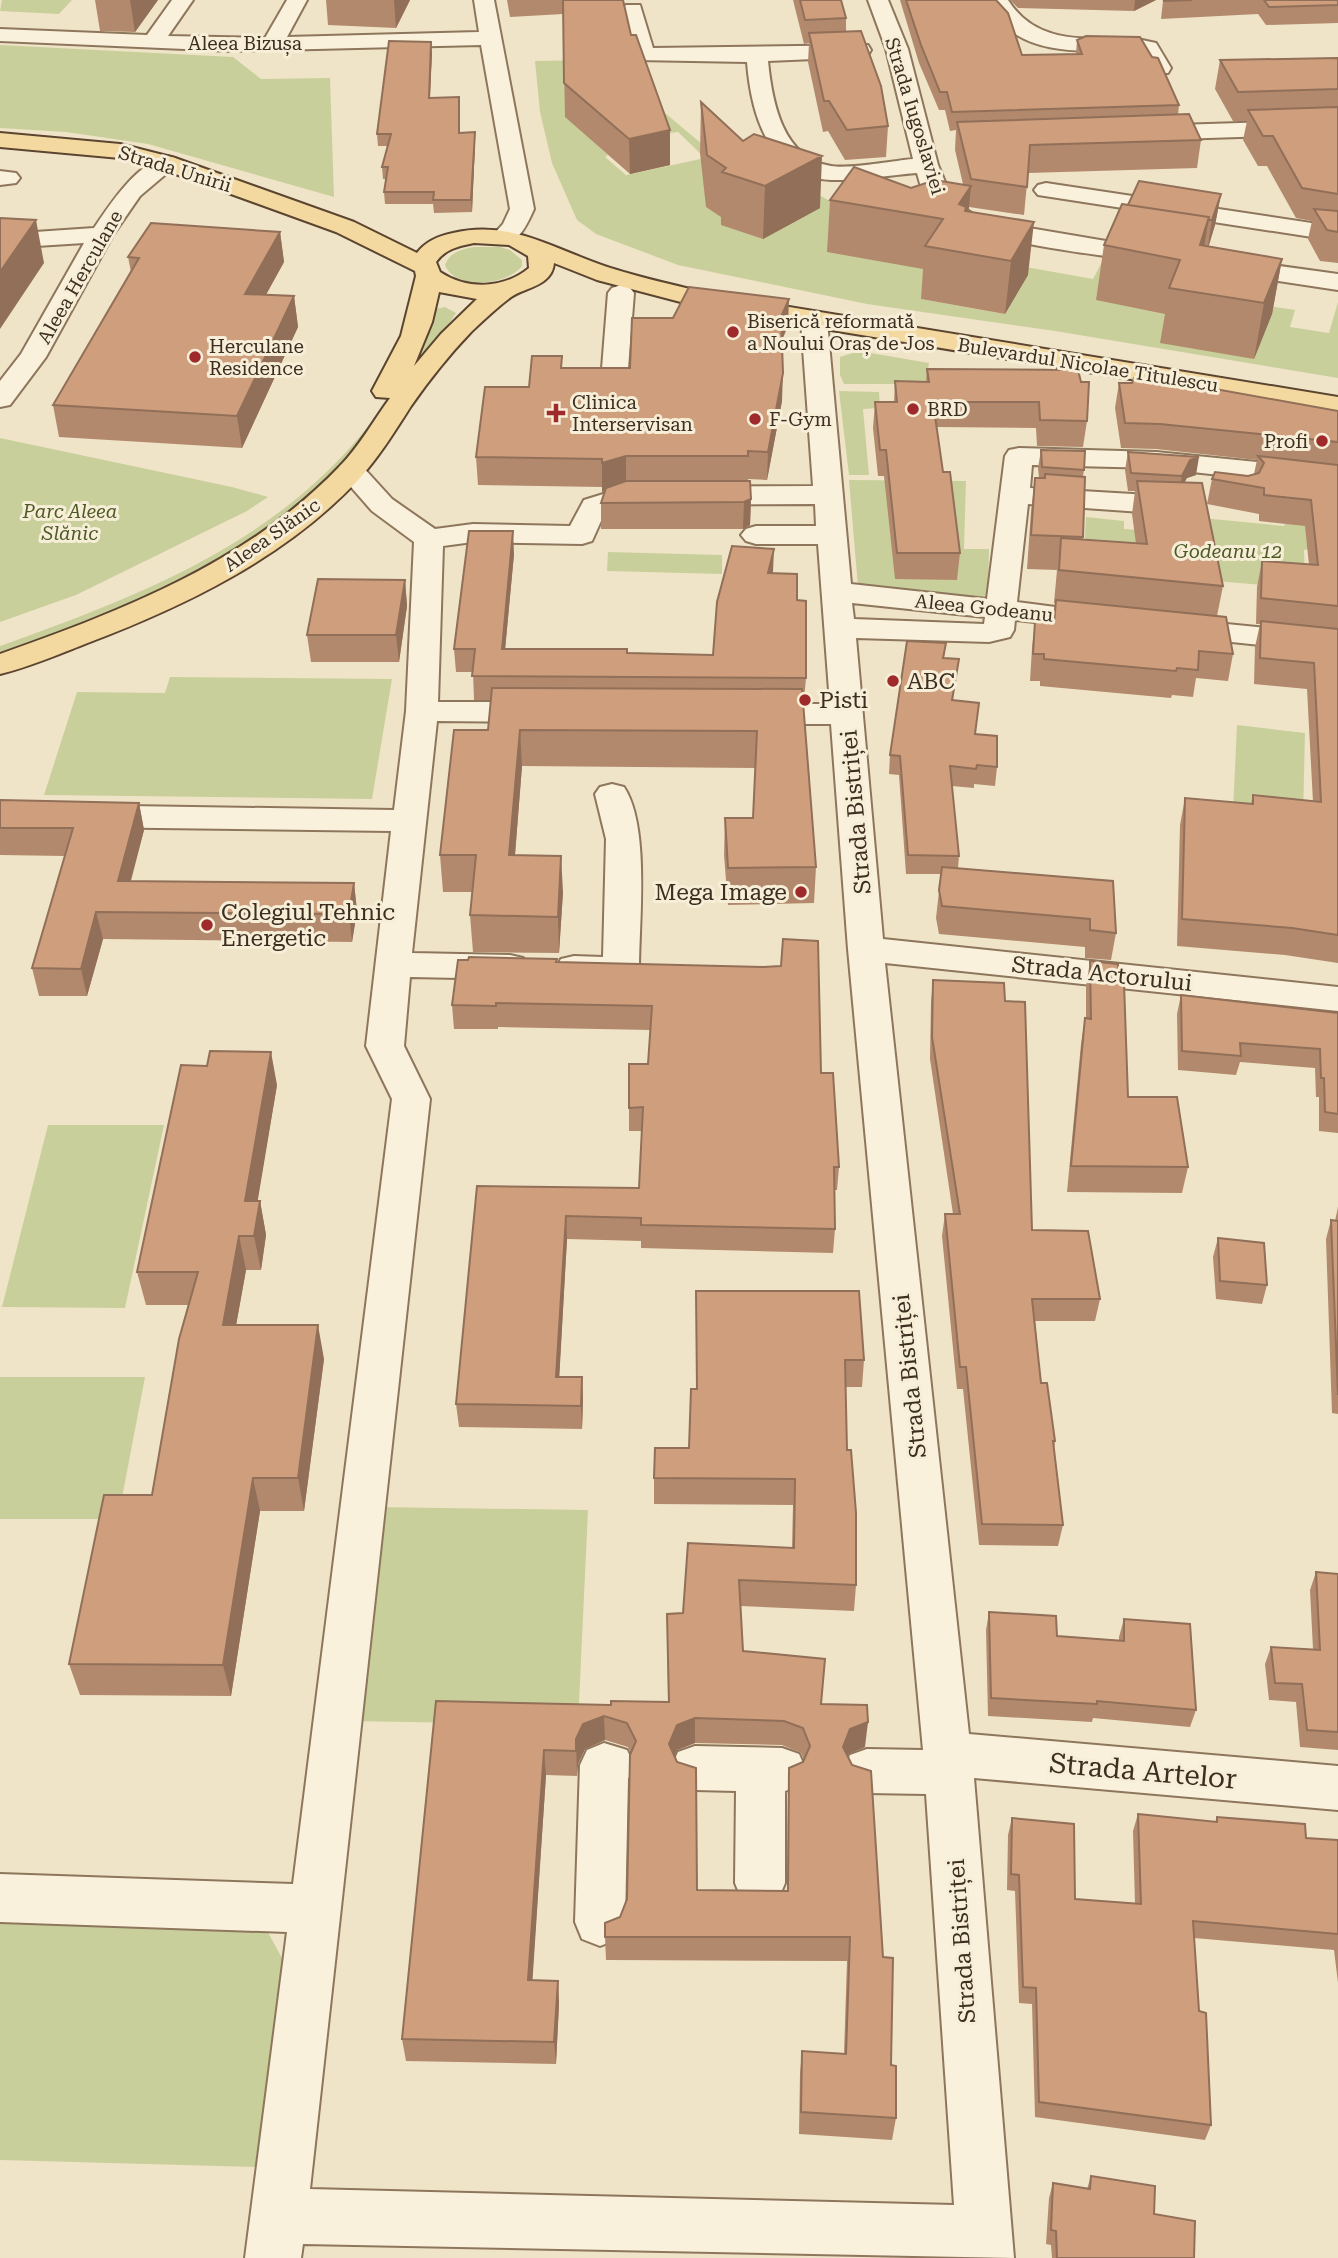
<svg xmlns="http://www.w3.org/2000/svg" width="1338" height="2258" font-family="'Roboto Serif',serif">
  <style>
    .green { fill: #c9cf9b; fill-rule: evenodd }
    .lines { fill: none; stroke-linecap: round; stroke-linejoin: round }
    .minor-casing { stroke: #8d765c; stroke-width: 4 }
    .major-casing { stroke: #5b4430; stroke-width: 4 }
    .minor { fill: #faf1dc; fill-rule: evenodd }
    .major { fill: #f3d9a0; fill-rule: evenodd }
    .wall { fill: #b2896c; fill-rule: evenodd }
    .shaded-wall { fill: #916f58 }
    .building { fill: #cf9f7d; stroke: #916f58; stroke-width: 2; fill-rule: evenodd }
    .poi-dot { fill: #9e2a2b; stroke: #f7eed8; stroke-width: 2.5 }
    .labels { text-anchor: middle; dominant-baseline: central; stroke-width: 6; stroke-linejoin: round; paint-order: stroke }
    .far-street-label { font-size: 19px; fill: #3d2e20; stroke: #f7eed8 }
    .far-poi-label { font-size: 19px; fill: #3d2e20; stroke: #f7eed8; text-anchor: start }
    .far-park-label { font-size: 19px; font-style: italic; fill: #4d5a26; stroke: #f7eed8 }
    .poi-label { font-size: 23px; fill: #3d2e20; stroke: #f7eed8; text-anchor: start }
    .street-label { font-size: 23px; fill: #3d2e20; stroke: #f7eed8 }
    .near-street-label { font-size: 28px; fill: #3d2e20; stroke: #f7eed8 }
  </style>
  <rect width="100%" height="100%" fill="#f0e4c8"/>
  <path class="green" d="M2,0h70l-13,14 -59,-3z
    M0,45l233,12 28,22 69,-1 4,119 -186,-53 -82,-12 -66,-4z
    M641,59l24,54 50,42 97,36 41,23 134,46 106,19 13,-25 96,42 93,14 -5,17 39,6 9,-31v76l-283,-47 -188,-27 -189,-39 -82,-31 -19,-14 -25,-57 -12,-51 -5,-51zM668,130l2,3 8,-1 27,26 -79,17 -21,-18 3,-2 -13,-12zM939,272l89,3 -23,39 -84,-15z
    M474,247h26l10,3 12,10v6c-14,19 -67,25 -77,-1 5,-13 17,-16 29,-18z
    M445,307l11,6 -78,116 -83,85 -82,54 -98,46 -115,41v-9c167,-60 314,-118 409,-279 10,-18 18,-39 26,-58z
    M859,351l70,12 -3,21h-82l-4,-9v-18z
    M839,391l40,1 1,16 -17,1 6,66h-20z
    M0,438l232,49 36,10 -21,14 -171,84 -76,27z
    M849,480l117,1 -2,68h25l-1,50 -130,-12z
    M1086,517l38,4v8l78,5v-16l82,8 3,-7 17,2 7,28 -7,1 1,31 7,8 -229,-19z
    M608,552l114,3v19l-115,-3z
    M170,677l222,2 -20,120 -328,-4 33,-103 88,1z
    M1237,725l68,8 -2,85 -70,-8z
    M48,1125h116l-39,183 -123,-1z
    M0,1377h145l-27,142h-118z
    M376,1507l212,3 -10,215 -229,-4z
    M0,1910l266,19 21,38 -28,200 -259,-7z"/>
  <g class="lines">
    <defs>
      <path id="minor" d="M172,0h21l-25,36 97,2 22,-38h20l-20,37 192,-5 -5,-32h20l40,209c-8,18 -17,39 -40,33l-3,-5 12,-13 7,-15 -29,-164 -250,6 -231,-10v-12l147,6z
        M868,0h20l20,49 30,116 15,36 20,13 38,11 154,26 3,5 -3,5 -9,2c-52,-8 -183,-20 -220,-52 -12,-10 -15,-24 -19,-38 -28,2 -58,8 -86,7 -63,-3 -80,-67 -84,-118l-111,-2 -14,-51 4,-4h14l13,43 215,-3 3,5 -3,5 -8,2 -92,4c4,40 14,97 63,105 20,3 60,-5 82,-7l-27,-110z
        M988,0h20c31,49 84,36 134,40l14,3 15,25 -3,5h-16l-13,-21c-43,-3 -103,7 -137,-29 -6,-6 -10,-15 -14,-23z
        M1338,120v14l-194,6 -8,-2 -3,-5 3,-5 8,-2z
        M167,156l8,2 4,5 -39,33 -27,39 -67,122 -36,48 -10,2v-26l21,-27 63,-111 -47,3 -37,11v-15l35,-10 59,-4c17,-25 42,-64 73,-72z
        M0,171l16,2 4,5 -4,5 -16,2z
        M1046,183l292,44v14l-300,-46 -4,-5 4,-5z
        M1229,259l109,15v16l-118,-18 -4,-5 4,-5z
        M621,285l9,3 4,5 -7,88 -4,6 -9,2 -9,-2 -4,-6 7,-88 4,-5z
        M814,313l9,3 4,5 24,263 136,15 18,-143 4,-6 10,-2 137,4 182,18v18l-182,-20 -124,-3 -2,23 154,9 10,3 4,6 -4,6 -10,3 -156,-11 -11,98 100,13 4,6 -4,6 -11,3 -91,-10 -1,10 -4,7 -21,5 -133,-4 27,301 455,48v24l-453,-48 84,771 369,32v44l-364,-32 40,480 -711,-14 -2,14h-56l42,-326 -287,-10v-48l293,10 99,-785 -26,-53 25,-215 -391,-5v-22l394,6 12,-99 8,-169 -42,-31 -35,-40 4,-6 10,-2 10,2 31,34 43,30 38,-5 97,2 14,-26 42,-13 187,-1 -12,-165 4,-5zM815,504l1,22h-60l-10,3 -5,6 5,6 10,3h62l12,160h-78l-11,3 -5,7 5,7 11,3h79l17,225 75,801 -56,-1 -17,6 -7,16 7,16 17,6 59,1 28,411 -644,-16 120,-1090 -26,-53 6,-69 100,2 13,-3 5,-9 -5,-9 -13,-3 -98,-2 25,-232 104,1 11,-3 5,-7 -5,-7 -11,-3h-103l5,-156 30,-4 109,2 10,-3 13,-29 21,-7zM852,603l133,14 -1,7 -130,-5z
        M1176,619l162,16v18l-173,-18 -4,-7 4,-7z
        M612,784l12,3c26,39 15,134 15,182l-5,9c-22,6 -51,5 -73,-1l-5,-9 5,-9 13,-3 29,1 3,-118 -11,-45 5,-7z
        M604,1743l23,7 7,15 -6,14 -3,143 -7,17 -18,7 -18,-7 -7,-17 5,-157 7,-15z
        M695,1746l87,2 17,6 7,16 -7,16 -14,5v92l-7,17 -18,7 -18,-7 -7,-17 1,-92 -41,-1 -17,-6 -7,-16 7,-16z"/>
      <path id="major" d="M0,133l120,11 55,14 179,64 63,31c9,-12 21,-17 36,-20 61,-15 108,21 164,37 32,10 66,17 99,25l622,102v16l-623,-102 -118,-31 -43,-17c-2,23 -28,24 -43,34 -14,10 -27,23 -40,35 -22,23 -42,48 -60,74 -16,25 -32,51 -52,73 -74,79 -174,127 -274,165 -28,11 -56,23 -85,30v-20c122,-43 248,-92 339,-187 20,-20 34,-46 51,-69l-14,-1 -4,-6 29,-55 15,-60 -1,-5 -79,-39 -177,-64 -39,-10 -120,-11zM474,243l35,2 19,11 1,12c-25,21 -62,22 -89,4l-4,-10c9,-13 23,-16 38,-19zM439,292l38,7 -36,35 -27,32 18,-44z"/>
    </defs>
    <use href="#minor" class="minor-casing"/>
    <use href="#major" class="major-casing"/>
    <use href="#minor" class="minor"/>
    <use href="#major" class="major"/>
  </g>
  <path class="wall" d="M95,0h63l-23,32 -35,-1z
    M326,0h84l-14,28 -68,-3z
    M507,0h116l8,35 39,95v35l-40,9 -65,-57 -2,-103 -53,3z
    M793,0h48l5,18v13l42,95 -2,31 -41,3 -17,-29 -5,1 -15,-70 1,-19 -5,1z
    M900,0h96l26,55 54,-1 1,-14 102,65 -1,10 23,25 -4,28 -169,5 -4,42 -55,-8v4l59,64 -23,39 -84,-15 2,-30 -96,-17 3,-52 81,-12 52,-4 -8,-34 1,-20 -6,1 -5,-21h-6l-20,-47z
    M1010,0h146l-22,11 -116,-3z
    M1165,0h173v23l-72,2 -8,-11 -97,5 2,-18z
    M432,53l-2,45 29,-1 1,36 15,11 -3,68 -38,1 -1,-9h-48l-1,-12 2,-13h-3l-1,-12 6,-21h-10l-1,-12z
    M1338,58v205l-18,-2 -12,-22 4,-18 -16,-3 -29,-52h-9l-15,-26 4,-19h-14l-18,-32 5,-29z
    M701,102l42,39 77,67 -57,31 -42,-14v-8l-15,-10 -6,-54z
    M1221,194l-6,31 -7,21 74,13 -10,55 -18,45 -94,-16 5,-29 -69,-14 8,-55 24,-40z
    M280,232l4,30 -18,33 28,1 4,31 -56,121 -183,-11 -6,-32 78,-133 -3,-15z
    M788,326l-6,14v61l-15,79 -19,-1 3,20 -1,26 -7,4h-142v-26l4,-12 -3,1v-5l-124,-2 -2,-28 53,-70 33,-19h68z
    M927,369l151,1 9,51 -4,26 -46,-1 -1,-18 -99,-1 6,45 17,81 -3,27 -62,-1 -11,-103h-6l-5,-48 2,-26h19l1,-21 31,1z
    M1119,383l219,28v552l-53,-8 -108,-9 3,-121 5,-27 66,6 2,-9 60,7 -6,-113 -53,-5 1,-37 5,-23h-4l1,-37 5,-26 47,4 -4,-39 -46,-5v-7l-52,-10 5,-25 36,-3 6,-2 3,-14 -101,-11 -35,-1 -6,-40z
    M1041,450l43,20 -1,6 2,1 -2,62 53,5 -4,-30 3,-23h-7l-3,-21 3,-18 68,23 -9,3 -3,4 39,104 -6,30 16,38 -5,27 -32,-3 -3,19 -21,-2 -1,3 -131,-12v-5h-10l2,-33 3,-27 18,2 2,-20h-1l3,-33 -30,-1 4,-57 4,-34h4l-1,-10z
    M514,554l-9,95 208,6 60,-82 24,27 9,78 -2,23h-1l13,166 -2,36 -86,2 -4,-50 1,-37h28l2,-50 -233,-2 -7,89 48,37 -4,61 -86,-1 -3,-37 2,-23h-29l-3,-37 48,-125 3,-30h-17l-1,-28h-17l-2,-23z
    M405,580l2,26 -8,56h-88l-4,-27z
    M946,643l-2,15 15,1 -6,41 44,67 -2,19 -21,-2v4l-22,-2 7,70 -1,12 155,13 3,52 -5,27 -26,-2v-11l-146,-13 -3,-16 5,-44h-35l-7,-99 -10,-1 1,-19z
    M0,800l139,3 5,27 -13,51 223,2 3,28 -5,31 -249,-3 -16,57h-48l-7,-28 33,-112 -65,-1z
    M468,960l89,2 264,111 18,94 -2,23h-3l1,39 -2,24 -192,-5v-7l-74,-2 -8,138h23l1,23 -1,29 -123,-2 -3,-23 21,-218 162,2 3,-57h-13v-23l19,-44 2,-34 -152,-3v2h-44l-2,-24z
    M1090,961l38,136 60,70 -6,26 -115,-1 14,-148 4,-26h1v-31z
    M933,980l72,21 27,229 68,69 -5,22h-60l6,62 14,58 -1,8 9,76 -5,21 -79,-1 -16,-156h-6l-15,-153 3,-22h8l-23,-155 1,-57z
    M1181,995l157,18v120l-19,-2v-34h-3l-1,-29 -75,-6 -4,13 -58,-5 -1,-56z
    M277,1085l-20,116h3l6,34 -5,35h-15l-10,55 88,34 -20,152h-44l-29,185 -151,-1 -11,-31 83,-169 36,-190h-42l-9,-33z
    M1338,1207v207l-6,-1 -6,-174 5,-19 4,1z
    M1218,1238l49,47 -5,19 -46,-5 -3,-42z
    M696,1291l168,69 -2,27h-17l2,63 9,135 -2,26 -114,-5 3,45 78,53 44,43 -17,7 -1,1 36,202 8,108 5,53 -4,22 -93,-6 1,-61 2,-22 42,3 3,-93 -241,-1 -1,-23 15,-20 7,-18 4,-145 -3,-7 -23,-7 -20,9 -7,15 -1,12 -31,-1 -14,205 26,1 1,23 -3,60 -150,-3 -4,-22 34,-338 175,4 57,-3 -1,-88 16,-1 109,-66 1,-42 -139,-1v-26l35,-30 7,-59zM695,1743l87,2 19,8 3,7 -1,2 -14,6 -1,25 -1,98 -90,-1 -23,-134 3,-6z
    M1316,1572l22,2v176l-38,-3 -4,-45 -27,-2 -4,-36 6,-17 42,2 -3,-59z
    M989,1612l68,24 62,4v-3l5,-18 72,91 -6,17 -97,-9 -1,4 -104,-6 -2,-86z
    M1138,1814l77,8 2,-5 89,21 32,2v143l-4,-33 -140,-12 5,73 12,114 -6,15 -170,-23 -3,-113 -13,-1 -4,-112 -8,-1 1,-55 4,-17 63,81 60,5 -2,-73z
    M1091,2176l63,38 40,44h-142l-1,-13 -5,-1 3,-46 4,-15 34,6z"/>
  <path class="shaded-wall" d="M130,0h28l-23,32z
    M394,0h16l-14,28z
    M1135,0h21l-22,11z
    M431,42l1,11 -3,57v-12z
    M670,130v35l-40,9 -1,-35z
    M475,132v12l-3,68 -1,-12z
    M822,156l-2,52 -57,31 2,-53z
    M971,186l-5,52 -7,-34z
    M1221,194l-6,31 -8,27 5,-32z
    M1209,217l-9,54v-26z
    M36,220l8,43 -44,66v-57z
    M1034,222l-6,53 -23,39 6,-53z
    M280,232l4,30 -35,63 -4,-31z
    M1282,259l-10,55 -18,45 10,-56z
    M294,296l4,31 -56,121 -5,-32z
    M789,299l-1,27 -8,18 1,-27z
    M783,373l-1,28 -15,79 1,-28z
    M626,456v28l-24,8v-29z
    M1199,457l-3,18 -9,3 -9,16 4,-18 8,-16z
    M751,499l-1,26 -7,4 1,-27z
    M513,531l1,23 -11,118 -1,-23z
    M774,549l-1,23 -5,25v-24z
    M405,580l2,26 -8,56 -3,-27z
    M520,730l2,36 -10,126 -3,-37z
    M139,803l5,27 -21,79 -5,-28z
    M561,856l2,36 -4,61 -1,-36z
    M354,883l3,28 -5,31 -3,-28z
    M96,912l7,27 -16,57 -6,-27z
    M271,1052l6,33 -25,150 -7,-34z
    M260,1201l6,34 -5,35 -7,-34z
    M566,1216l1,23 -9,161 -2,-23z
    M239,1236l7,34 -16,89 -7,-34z
    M318,1325l6,34 -20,152 -6,-33z
    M582,1377l1,23 -1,29 -1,-23z
    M253,1478l7,33 -29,185 -8,-31z
    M604,1716l1,24 -20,9 -7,15 -1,12 -1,-37 7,-15z
    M695,1718v25l-18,7 -8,19v-25l8,-19z
    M868,1722l-3,25 -17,7 -7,18 2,-25 7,-18z
    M544,1750l2,25 -15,228 -3,-23z
    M558,1981l1,23 -3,60 -2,-22z"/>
  <path class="building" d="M563,0h60l8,35h5l34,95 -41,9 -65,-56z
    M800,0h41l5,18 -41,2z
    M906,0h90l12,13 14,42 60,-1 -5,-14 9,-4 54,1 12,20 6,1 21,47 -227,7 -5,-20h-7l-19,-47z
    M1166,0h26l-29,1z
    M1264,0h74v5l-69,2z
    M861,31l20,55 7,40 -41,4 -18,-29h-5l-15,-68z
    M389,41l42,1 -2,56 30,-1v36l16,-1 -4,68h-38l1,-8h-50l4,-25h-6l9,-33h-14z
    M1338,58v31l-100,3 -18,-32z
    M701,102l42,39 11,-7 68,22 -57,30 -43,-14 4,-4 -19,-13z
    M1338,107v87l-36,-6 -29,-52h-10l-15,-26z
    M1189,114l12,26 -171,5 -3,42 -56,-8 -14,-57z
    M854,167l57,21 24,-8 36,6 -12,18 7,3 -1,4 69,11 -23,39 -86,-15 18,-27 -113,-19z
    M1139,181l82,13 -9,26h-4l1,-3 -81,-12z
    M1122,204l87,13 -9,28 82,14 -18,44 -95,-15 11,-28 -76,-15z
    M1314,209l24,2v21l-11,-2z
    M0,218l36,2 -36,52z
    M151,223l129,9 -35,62 49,2 -57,120 -184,-11 86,-147 -11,-1z
    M689,287l100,12 -8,18 2,56 -15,79 -20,-1v5h-122l-24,7v-4l-126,-2 9,-70h44l3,-31h30l-1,12h69l2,-50h41z
    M927,369l151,1 3,12h8l-2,39 -47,-1 -1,-18h-106l10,70h7l10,81h-63l-11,-103h-6l-5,-48h22l-2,-21 34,1z
    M1134,378l59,7 145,26v31l-178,-18 -35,-1 -6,-40h13z
    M1041,450l44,1 -1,19 -42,-3z
    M1128,452l71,5 -9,3 -8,16 -51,-3z
    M1258,456l80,9v141l-77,-8 1,-37 56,4 -7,-65 -47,-5v-7l-52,-9 3,-7 33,4 11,-3 5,-10z
    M1045,474l40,3 -2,60 -52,-2 4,-57h10z
    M626,481h124l1,18 -7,3 -143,1 5,-15z
    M1137,481l65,2 21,103 -164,-16 2,-32 86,6z
    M469,531h44l-11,118h125v4l86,2 4,-53 15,-56 42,3 -6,24 29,1v26l9,1v77l-334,-2 3,-27h-21z
    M318,579l87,1 -9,55h-89z
    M1056,600l170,17 7,37 -34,-3 -1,19 -21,-2 -1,3 -132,-12v-5h-11l2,-33 19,2z
    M1261,621l77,8v306l-46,-7 -110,-9 3,-121 68,6v-9l68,7 -7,-139 -54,-5z
    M907,641l39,2 -3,15 16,1 -7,41 27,3 -4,31 22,2v31l-20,-2 -1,4 -26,-3 9,90 -51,-1 -8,-99 -10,-1z
    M492,688l310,1 14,178 -88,1 -3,-50h28l4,-87 -237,-1 -11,125 52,1 -3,61 -88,-2 6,-60h-36l14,-125h34z
    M0,800l139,3 -21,78 236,2 -5,31 -253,-2 -15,57 -49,-1 41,-140h-73z
    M942,867l171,14 3,52 -26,-3v-11l-148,-13 -3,-16z
    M783,939l35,2 3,132h12l6,94h-5l1,62 -194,-4v-7l-75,-2 -10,161h26l-1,29 -125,-2 21,-218 162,2 4,-81 -14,1v-44h19l4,-58 -156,-3v3l-44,-1 6,-45h10l1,-3 88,2 -1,3 207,5 18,-1z
    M1090,961l28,3 1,14h4l1,5 4,114h49l11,70 -117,-1 14,-148 6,1z
    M933,980l71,3 1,18 20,1 7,228 56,1 12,68h-68l9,84h6l8,58h-2l10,84 -81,-1 -16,-157h-6l-15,-153h15l-28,-177z
    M1181,995l157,18v101l-13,-2 -1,-34h-3l-1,-29 -80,-6 1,13 -59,-5z
    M210,1051l61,1 -26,149h15l-6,35h-15l-16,89h95l-20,153h-45l-30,187 -154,-1 35,-169h48l27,-156 19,-67h-61l44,-207 26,1z
    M1331,1220l7,1v174z
    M1218,1238l46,5 3,42 -47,-4z
    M696,1291h163l5,69h-19l2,90h4l5,63v72l-117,-5 4,71 82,8 -4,45 46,1 1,17 -18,7 -7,18 9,18 19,6 12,186 10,1 -2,107 5,1v52l-95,-6 1,-61 44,3 4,-117h-245v-14l15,-6 7,-18 3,-144 6,-14 -9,-18 -23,-7 -21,8 -7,15v12l-32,-1 -16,230 30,1 -4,61 -152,-3 34,-338 175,4v-4l58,1 -2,-88 16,-1 5,-70 106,5 1,-69 -141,-1 1,-30h34l2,-59h6zM695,1718l89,3 19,7 7,18 -7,16 -14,6 -1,123 -91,-1 -1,-122 -19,-6 -8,-18 8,-19z
    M1316,1572l22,2v158l-31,-2 -5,-46 -27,-1 -4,-36 49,3z
    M989,1612l67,4 1,20 67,5v-22l66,5 6,86 -99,-9v3l-106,-6z
    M1138,1814l79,8v-5l88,7 1,14 32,2v94l-145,-13 6,90 7,2 5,112 -172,-23 -3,-114 -13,-1 -4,-112 -8,-1 1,-56 62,6 1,75 66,5z
    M1091,2176l64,10 -1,28 41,7 -1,37h-137l-1,-27 -5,-1 2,-47 37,6z"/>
  <g class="poi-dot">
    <circle cx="733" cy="332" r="7"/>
    <circle cx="195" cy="357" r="7"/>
    <circle cx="913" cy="409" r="7"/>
    <path d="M552.5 402.5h7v7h7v7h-7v7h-7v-7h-7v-7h7z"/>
    <circle cx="755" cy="419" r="7"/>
    <circle cx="1322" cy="441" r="7"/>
    <circle cx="893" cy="681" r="7"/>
    <circle cx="805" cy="700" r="7"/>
    <circle cx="801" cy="892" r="7"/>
    <circle cx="207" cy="925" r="7"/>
  </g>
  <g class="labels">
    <g class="far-street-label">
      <text x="245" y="43">Aleea Bizușa</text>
      <text transform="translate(915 116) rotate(73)">Strada Iugoslaviei</text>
      <text transform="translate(175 169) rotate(17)">Strada Unirii</text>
      <text transform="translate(80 277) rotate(-60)">Aleea Herculane</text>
      <text transform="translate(1088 365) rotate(9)">Bulevardul Nicolae Titulescu</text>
      <text transform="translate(272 535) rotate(-35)">Aleea Slănic</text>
      <text transform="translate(984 608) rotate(6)">Aleea Godeanu</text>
    </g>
    <g class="far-poi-label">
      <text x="747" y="321">Biserică reformată<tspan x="747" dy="22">a Noului Oraș de Jos</tspan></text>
      <text x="209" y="346">Herculane<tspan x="209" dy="22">Residence</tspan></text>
      <text x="572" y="402">Clinica<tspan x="572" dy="22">Interservisan</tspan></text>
      <text x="927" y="409">BRD</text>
      <text x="769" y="419">F-Gym</text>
      <text x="1308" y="441" text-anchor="end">Profi</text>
    </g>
    <g class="far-park-label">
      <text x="70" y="511">Parc Aleea<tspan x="70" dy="22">Slănic</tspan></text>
      <text x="1228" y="551">Godeanu 12</text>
    </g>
    <g class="poi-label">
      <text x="907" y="681">ABC</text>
      <text x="819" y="700">Pisti</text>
      <text x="787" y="892" text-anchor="end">Mega Image</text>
      <text x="221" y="912">Colegiul Tehnic<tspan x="221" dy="26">Energetic</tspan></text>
    </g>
    <g class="street-label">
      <text transform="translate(856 812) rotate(-95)">Strada Bistriței</text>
      <text transform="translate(1102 974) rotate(6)">Strada Actorului</text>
      <text transform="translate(910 1376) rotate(-96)">Strada Bistriței</text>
      <text transform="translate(962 1941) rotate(-94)">Strada Bistriței</text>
    </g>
    <g class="near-street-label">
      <text transform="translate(1143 1771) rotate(5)">Strada Artelor</text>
    </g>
  </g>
</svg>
